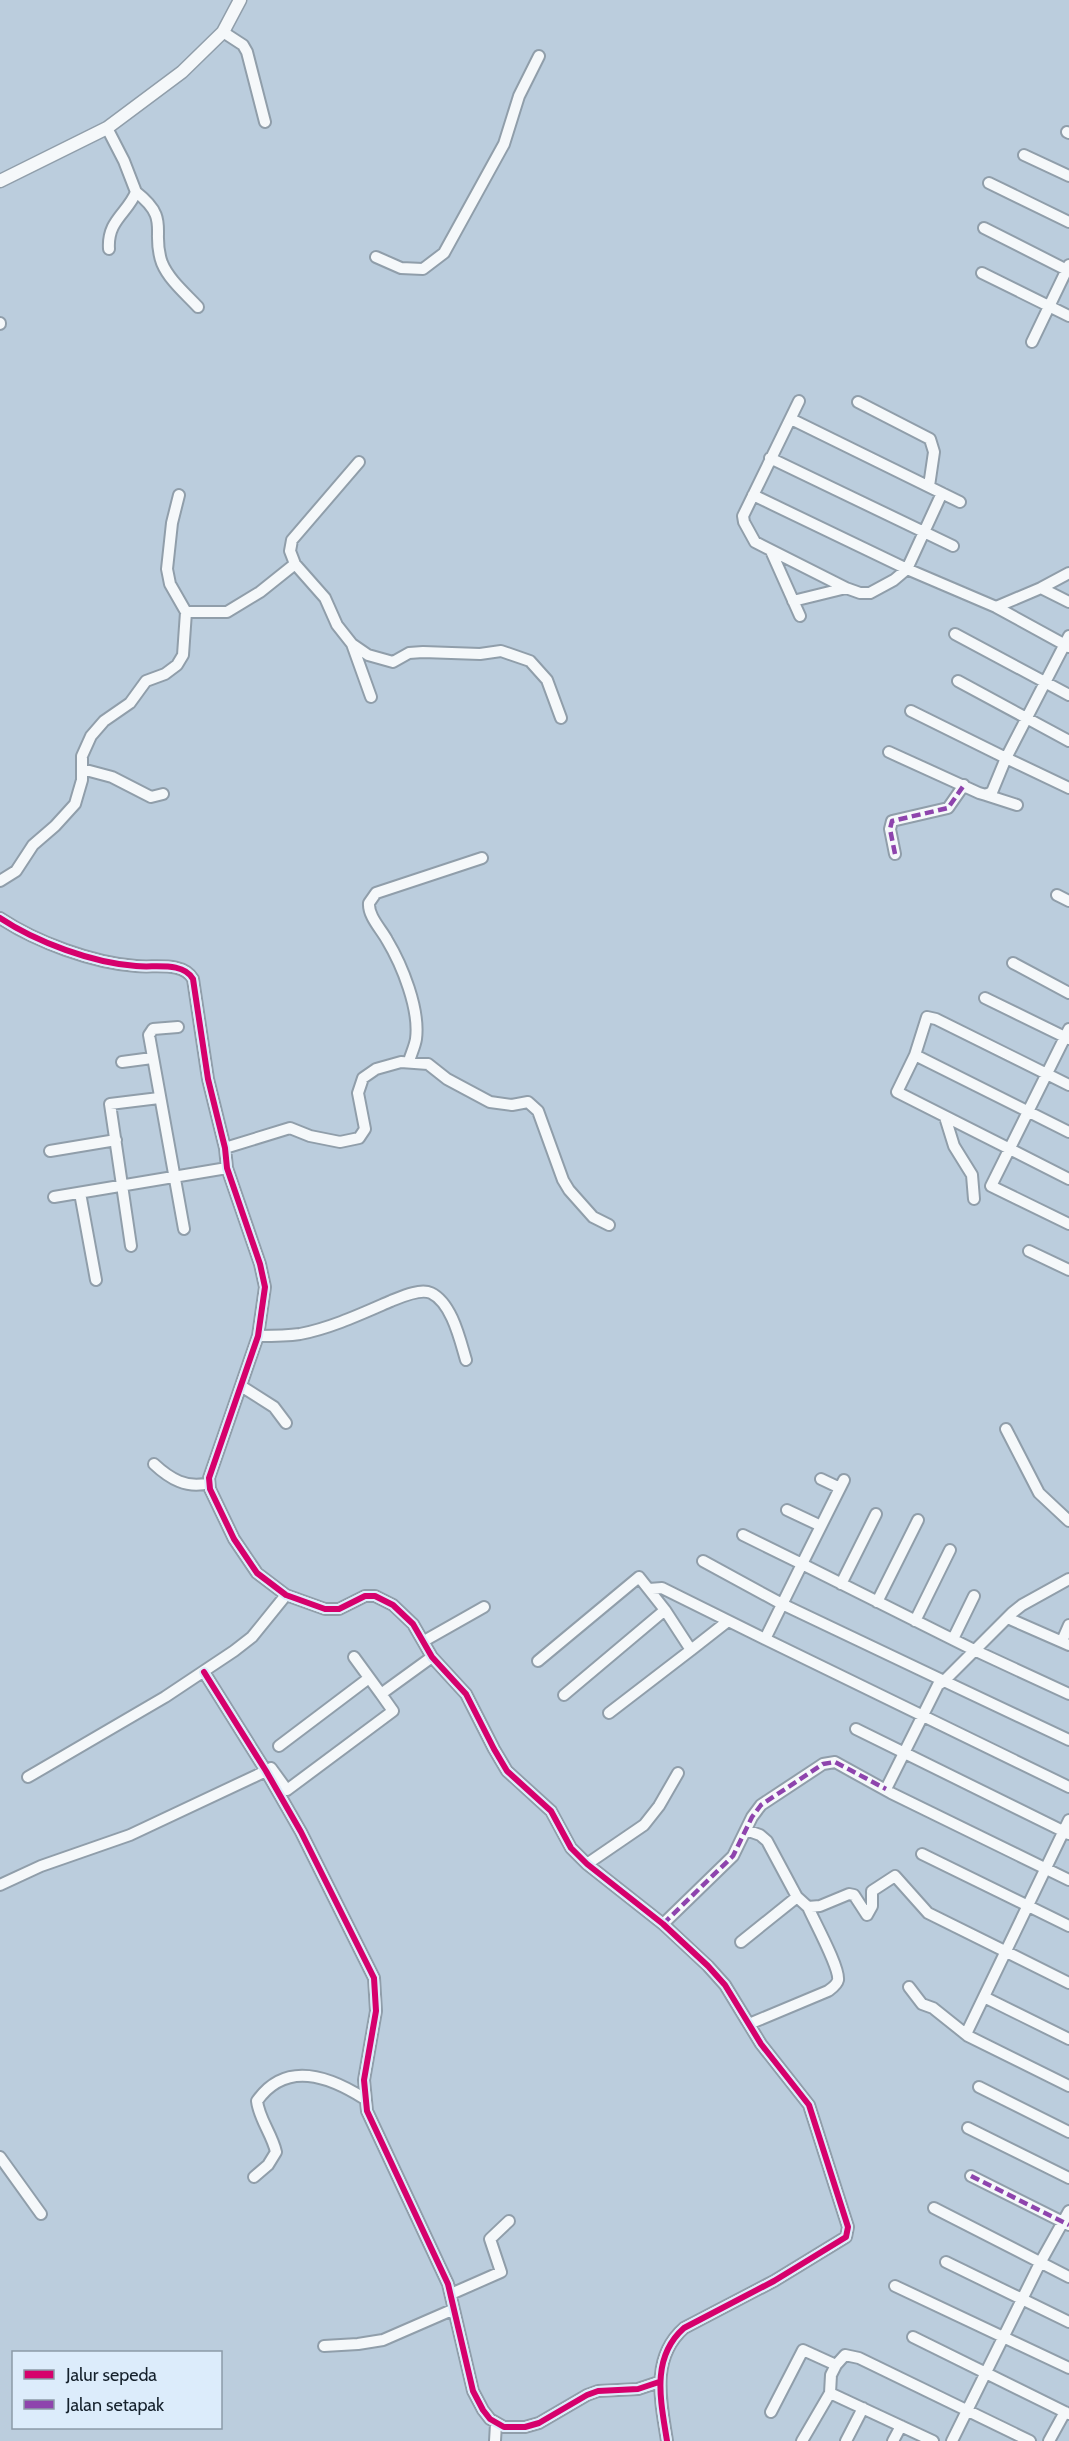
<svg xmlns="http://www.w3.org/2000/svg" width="1069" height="2441" font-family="Cabin,sans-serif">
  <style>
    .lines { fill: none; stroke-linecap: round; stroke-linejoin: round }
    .minor-casing { stroke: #909eaa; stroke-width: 14 }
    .tertiary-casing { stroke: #909eaa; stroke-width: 15 }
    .minor { stroke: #f5f8fa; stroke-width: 10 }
    .tertiary { stroke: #f5f8fa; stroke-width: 12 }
    .quiet { stroke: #8e44ad; stroke-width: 4.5; stroke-dasharray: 9 4.5; stroke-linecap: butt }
    .cycleway-casing { stroke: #dcecfb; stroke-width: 10 }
    .cycleway { stroke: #d6006c; stroke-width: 6 }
  </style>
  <rect width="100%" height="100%" fill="#bbcddd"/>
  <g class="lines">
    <defs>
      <path id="minor" d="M223,32l20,13 4,7 18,70
        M107,128l17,33 12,31c-8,21 -29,28 -27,57
        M1067,132l2,1
        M1024,155l45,21
        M989,183l80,39
        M136,192c36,28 14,39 26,71 7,17 24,31 36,44
        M984,228l85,43
        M376,257l25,11 22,1 21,-16 60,-109 15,-48 20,-40
        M982,273l87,43
        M0,323v1
        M1032,342l37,-77
        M799,401l-56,115 1,6 11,20 91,46 14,5h10l24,-13 13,-11 35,-76
        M858,402l72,37 4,13 -5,34
        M791,419l169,83
        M770,458l183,88
        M753,495l154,74 89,38 45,-19 28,-15
        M771,551l29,65
        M295,564l-5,-13 2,-11 67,-78
        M1041,588l28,14
        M793,601l53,-13
        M996,607l73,40
        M186,612h41l33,-20 35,-28 30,34 12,27 15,19 19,53
        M955,634l114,61
        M1069,636l-63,122 63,30
        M352,644l16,11 25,7 16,-9 14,-1 57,2 21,-3 29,10 17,19 14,38
        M958,681l111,60
        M889,752l90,41 7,2 6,-3 14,-34 -95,-47
        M82,769l30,8 39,20 12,-3
        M986,795l31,10
        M895,854l-5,-25 2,-8 56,-13 16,-23
        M0,881l16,-10 17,-26 22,-19 20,-22 7,-24v-24l9,-20 13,-15 26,-18 16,-22 19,-7 12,-9 6,-10 3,-43 -16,-28 -3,-15 5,-46 7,-28
        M1057,895l12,6
        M0,918c36,24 93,45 136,48 18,2 47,-5 57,13l15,100 17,69 2,20 33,96 5,23 -7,49 -49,142 1,11 24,50 23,34 29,22 39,14h14l26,-13h10l18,9 20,19 19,33 34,37 28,55 13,22 44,40 20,37 16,16 76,60 45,42 17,19 36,59 48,61 39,122 -2,10 -72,44 -90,47c-34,30 -23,74 -17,113
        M1013,963l56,30
        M985,998l84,41
        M178,1027l-25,2 -4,6 35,194
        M1069,1029l-78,157 78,38
        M915,1055l154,77
        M409,1061c2,-7 6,-15 7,-22 4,-30 -14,-74 -29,-99 -6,-11 -19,-24 -18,-37l7,-10 106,-35
        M122,1062l30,-4
        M1069,1085l-133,-66 -9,-2 -12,38 -18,37 172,87
        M945,1117l9,29 18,29 2,24
        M225,1148l65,-20 20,8 30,6 19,-4 6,-9 -7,-36 5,-15 13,-9 25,-7 27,2 19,15 43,23 22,3 16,-3 10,9 25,69 6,10 24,27 16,8
        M50,1151l66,-11
        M80,1193l16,87
        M54,1197l173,-29
        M131,1246l-21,-142 49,-6
        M1029,1251l40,19
        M258,1336c14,0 28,0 42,-2 31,-6 61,-20 91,-33 10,-4 29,-13 40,-8 21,10 29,47 35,67
        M241,1386l33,21 12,16
        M1006,1429l33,64 30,28
        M154,1464c16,15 33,25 55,19
        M821,1479l19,9
        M787,1510l34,16
        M743,1535l59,29 42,-84
        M703,1561l79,43 162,77 68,-68 10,-8 47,-26
        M841,1584l35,-70
        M649,1589l13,-1 103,51 37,-75 172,86 95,44
        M877,1602l41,-82
        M665,1610l26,40 37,-29
        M1012,1620l57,25
        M915,1621l35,-71
        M765,1639l304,148
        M953,1639l21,-43
        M424,1641l60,-34
        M1062,1641l7,-16
        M354,1657l27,37
        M538,1661l101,-84 26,33 -101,85
        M204,1672l62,99 35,61 73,146 2,33 -12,69 3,31 81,173 25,107 10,19 7,9 14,8h21l14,-4 48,-28 11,-4 40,-2 21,-7
        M609,1713l82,-63
        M856,1729l213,105
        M279,1746l90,-68
        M271,1768l16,22 106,-79 -12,-17 51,-37
        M28,1777l137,-80 69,-46 18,-14 34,-42
        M886,1789l52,-104 6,-4 125,59
        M746,1830l14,5 7,6 30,56 11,10 12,-1 29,-12 5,1 13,20 5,-9v-15l23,-15 33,37 141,70
        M922,1854l147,72
        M587,1864l57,-39 15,-19 19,-33
        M0,1885l41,-19 89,-31 136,-64
        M663,1924l70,-68 19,-39 9,-12 62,-41 12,-2 56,31 178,87
        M741,1942l56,-45
        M909,1987l13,17 11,4 35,28 101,50
        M984,1997l85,42
        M749,2024l79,-33c4,-3 9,-6 10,-11 2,-12 -24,-59 -30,-73
        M966,2034l103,-214
        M979,2087l90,45
        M968,2128l101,50
        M0,2157l41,57
        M971,2176l98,49
        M254,2177l14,-12 8,-13c-4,-18 -17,-33 -19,-51 29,-41 72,-25 108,-2
        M934,2208l135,69
        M946,2262l123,60
        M895,2286l174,82
        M451,2294l50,-22 -11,-33 19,-18
        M913,2337l156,77
        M324,2346l34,-2 25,-4 69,-30
        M836,2365l9,-10 14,3 171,83
        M830,2393l103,48
        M771,2412l32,-62 33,15 -5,10 -1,18 -28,48
        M495,2441l1,-17
        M846,2441l17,-33
        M893,2441l8,-15
        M952,2441l88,-178 29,-52
        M1049,2441l16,-29"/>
      <path id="tertiary" d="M0,181l107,-53 75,-56 41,-40 17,-32"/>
    </defs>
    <use href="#minor" class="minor-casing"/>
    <use href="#tertiary" class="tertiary-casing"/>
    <use href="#minor" class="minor"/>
    <use href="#tertiary" class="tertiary"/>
    <path class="quiet" d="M895,854l-5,-25 2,-8 56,-13 16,-23
      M663,1924l70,-68 19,-39 9,-12 62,-41 12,-2 51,27
      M971,2176l98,49"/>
    <defs>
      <path id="cycleway" d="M0,918c36,24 93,45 136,48 18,2 47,-5 57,13l15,100 17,69 2,20 33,96 5,23 -7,49 -49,142 1,11 24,50 23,34 29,22 39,14h14l26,-13h10l18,9 20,19 19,33 34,37 28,55 13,22 44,40 20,37 16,16 76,60 45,42 17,19 36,59 48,61 39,122 -2,10 -72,44 -90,47c-34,30 -23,74 -17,113
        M204,1672l62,99 35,61 73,146 2,33 -12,69 3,31 81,173 25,107 10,19 7,9 14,8h21l14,-4 48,-28 11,-4 40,-2 21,-7"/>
    </defs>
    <use href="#cycleway" class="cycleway-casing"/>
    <use href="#cycleway" class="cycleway"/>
  </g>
  <rect x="12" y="2351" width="210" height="78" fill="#dcecfb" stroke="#8c9ba8" stroke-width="1.5"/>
  <rect x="24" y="2370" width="30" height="9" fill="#d6006c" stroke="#8c9ba8" stroke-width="1.5"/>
  <text x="66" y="2381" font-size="18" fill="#15212c">Jalur sepeda</text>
  <rect x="24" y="2400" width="30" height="9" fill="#8e44ad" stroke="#8c9ba8" stroke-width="1.5"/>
  <text x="66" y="2411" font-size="18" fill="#15212c">Jalan setapak</text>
</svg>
